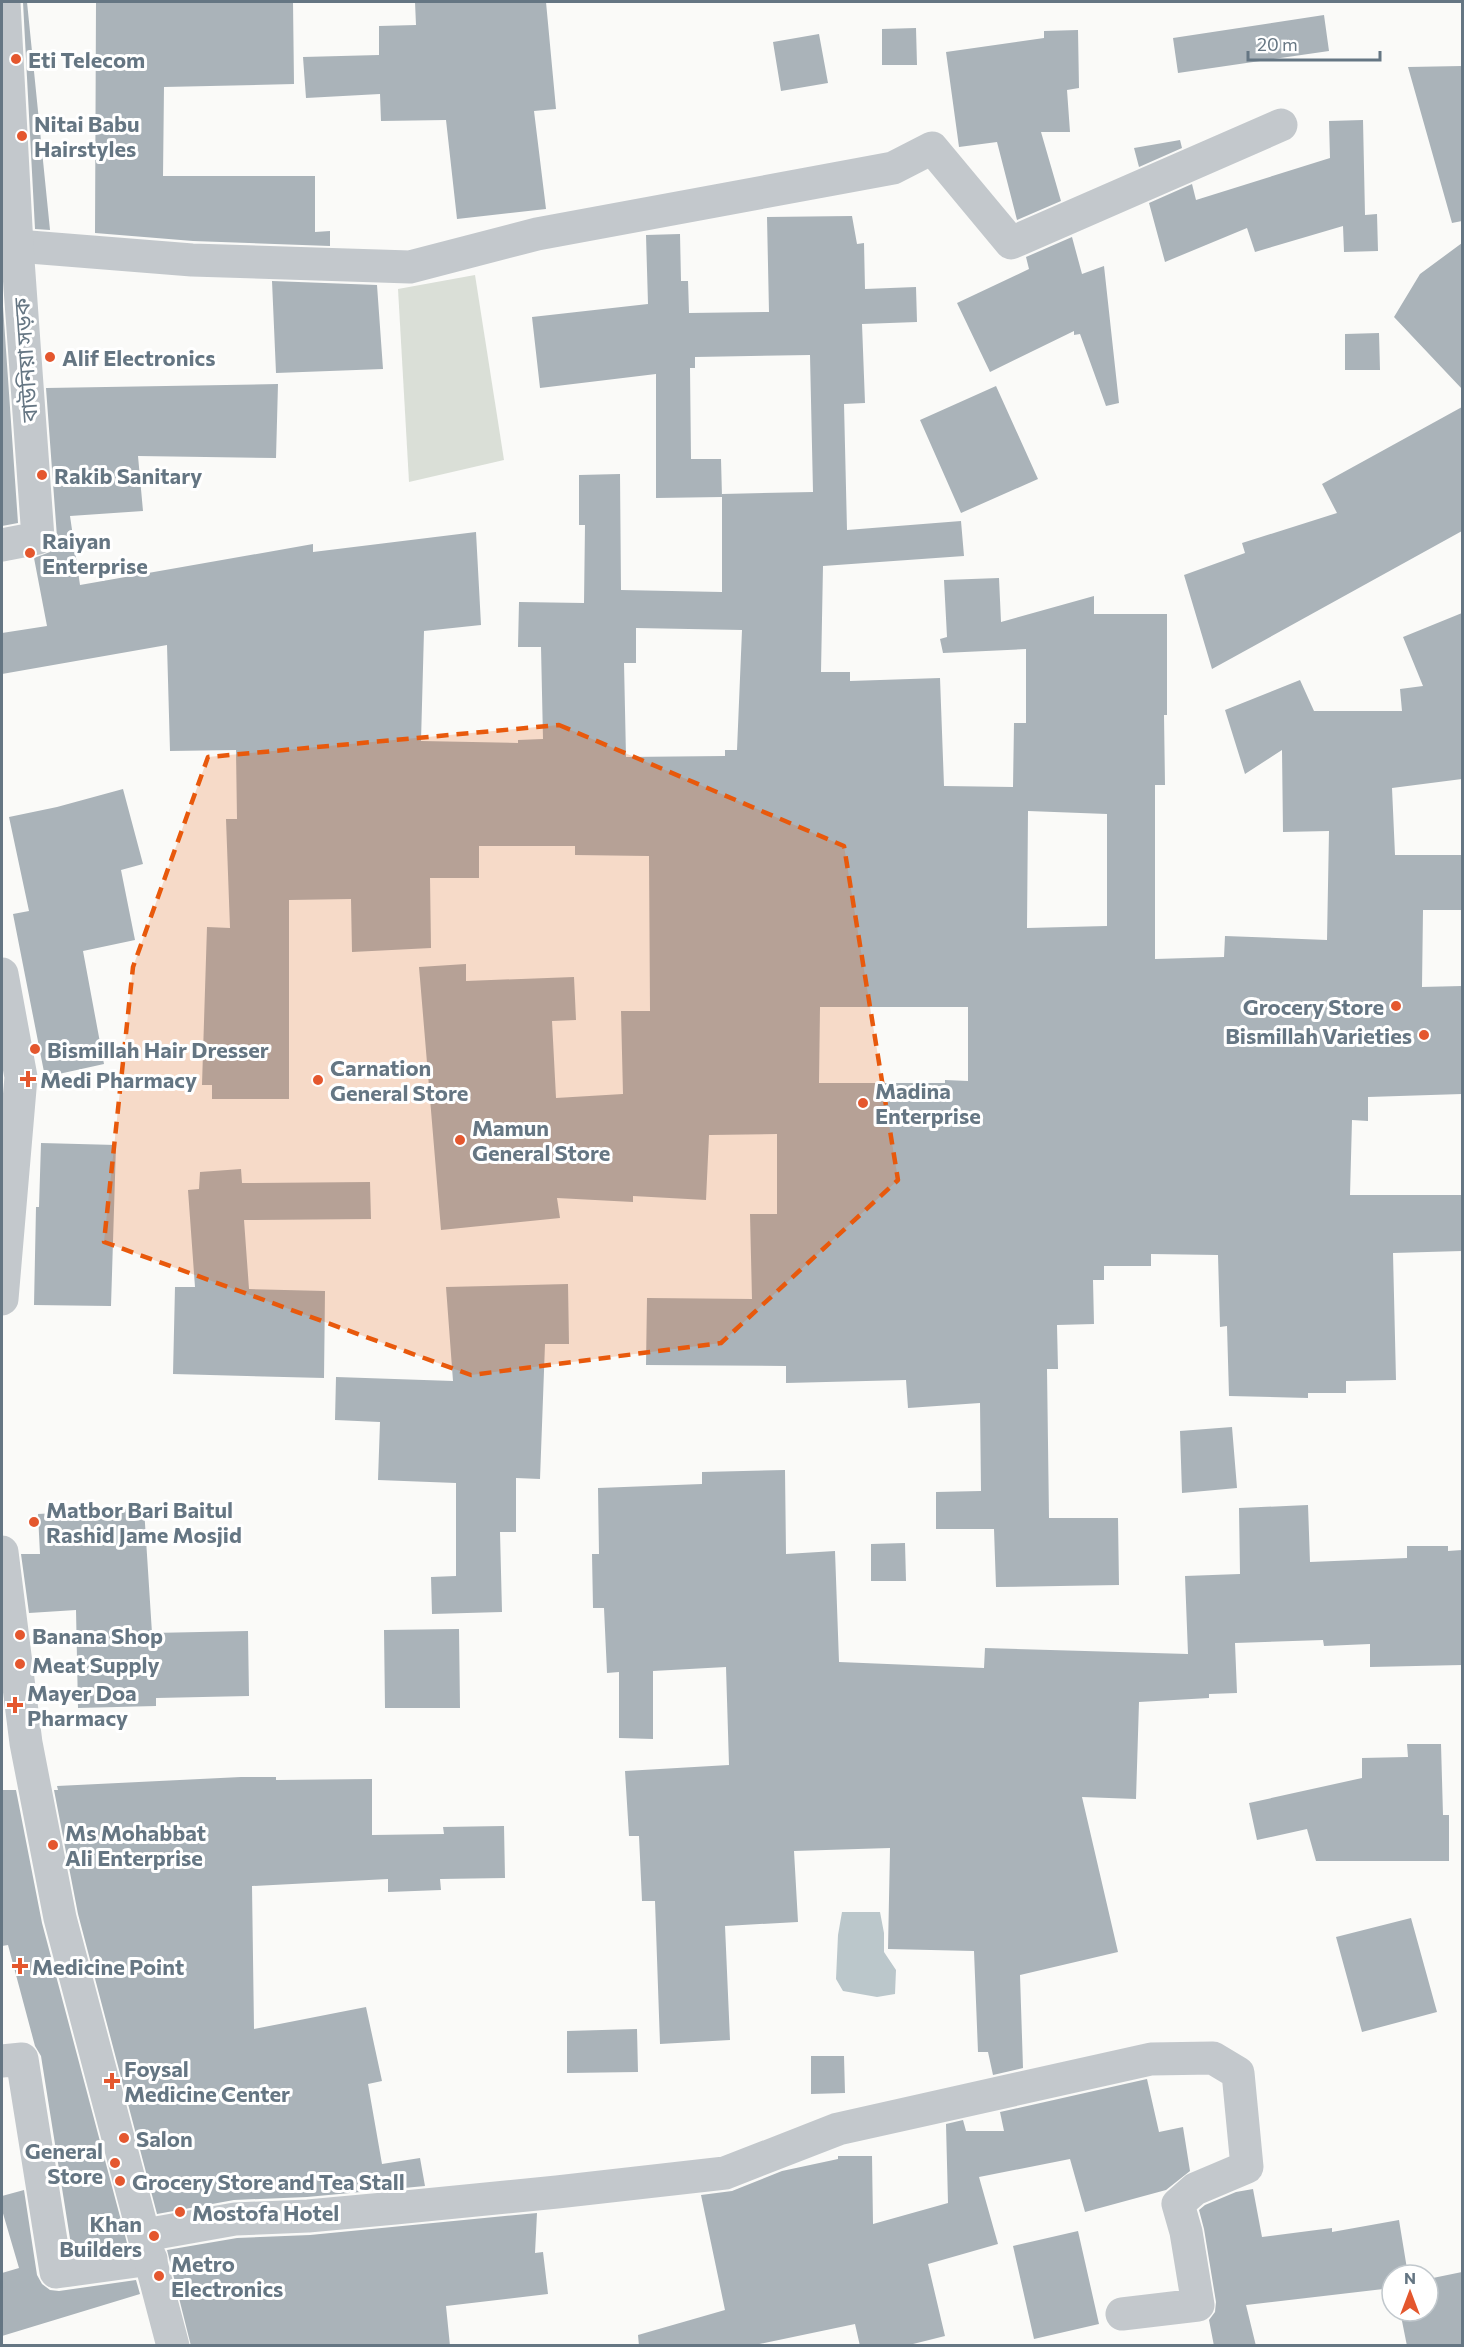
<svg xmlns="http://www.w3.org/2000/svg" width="1464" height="2347" font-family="Commissioner,'Noto Sans Bengali',sans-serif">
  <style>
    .green { fill: #dadfd7 }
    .water { fill: #bbc7cb }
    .building { fill: #aab3b9; fill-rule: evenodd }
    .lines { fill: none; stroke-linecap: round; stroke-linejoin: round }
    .minor { stroke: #c3c8cc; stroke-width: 33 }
    .tertiary { stroke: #c3c8cc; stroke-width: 33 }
    .marked { fill: #e8590c; fill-opacity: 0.2; stroke: #e8590c; stroke-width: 4.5; stroke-dasharray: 12 8; stroke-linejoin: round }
    .poi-dot { fill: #e4572e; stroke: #fff; stroke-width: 2 }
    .labels { text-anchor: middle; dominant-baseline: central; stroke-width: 6; stroke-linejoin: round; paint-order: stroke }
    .poi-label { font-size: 22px; font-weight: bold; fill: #657683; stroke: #fff; text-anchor: start }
    .street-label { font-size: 22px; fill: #657683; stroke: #fff }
  </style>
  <rect width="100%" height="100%" fill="#fafaf8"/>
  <path class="green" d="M475,275l29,185 -95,22 -11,-193z"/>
  <path class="water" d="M842,1912h38l4,21v19l12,18 -1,24 -18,3 -34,-6 -7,-12 2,-44z"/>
  <path class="building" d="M23,2h4l23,228 -15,-1z
    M96,2h197l1,82 -130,3 -1,89h152v56l15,-1v15l-137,-5 -98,-8z
    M415,2h131l10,107 -22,2 12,98 -89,10 -11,-99 -65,1 -1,-27 -74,4 -3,-41 76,-2v-29l37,-1z
    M1324,15l5,36 -151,22 -5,-35z
    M916,28l1,37h-35v-36z
    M1078,30l1,58 -12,2 3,42h-29l20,69 -44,19 -20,-78 -38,5 -13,-95 98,-14v-7z
    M819,34l9,49 -47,8 -8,-49z
    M1462,66v155l-10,2 -44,-156z
    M1363,120l2,95 12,-1 1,37 -34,1 -1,-26 -88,26 -8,-24 -82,34 -16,-59 43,-19 4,16 134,-42 -1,-37z
    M1180,140l2,8 -43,19 -5,-19z
    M852,216l5,28 7,-1 1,46 51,-2 1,35 -55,2 3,79 -21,1 3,126 114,-9 3,35 -141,10 -2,106h29v9l90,-3 4,108 69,1 1,-64h12v-74l-83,4 -3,-14 7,-2 -3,-57 55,-2 2,44 93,-26v18h73v101h-3l1,70h-10v174l69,-2 1,-21 102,4 2,-109 -46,1 -1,-82 -37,24 -20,-64 75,-30 14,31h88l-2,-22 23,-3 -20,-49 59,-24v166l-70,9 3,67h67v55h-39l-1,77 40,-1v108l-94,3v24l-16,-1 -2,75h112v56l-69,2 3,127 -50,1v12h-38v5l-79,-2 -2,-70 -7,1 -2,-72 -67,-1v12h-47v14h-11l1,44 -37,1 1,44h-11l2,149h69l1,67 -123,2 -2,-58h-58v-37l45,-1 -1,-88 -72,5 -2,-28 -120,3v-17l-140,-1 1,-67 105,1 -2,-85h27v-80l-68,1 -3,65 -73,-4v6l-76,-4 3,20 -119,12 -22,-263 47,-3v17l108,-4 2,43 -24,1 4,77 67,-4 -2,-83h29l-1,-155 -74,-1v-9h-96v32h-49l1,70 -79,4 -1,-53 -62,1v199h-77v-14h-10l5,-158 23,1 -4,-109h11l-1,-69 -66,1 -3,-106 -165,29v-41l45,-7 -13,-68 16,-6 5,-6 2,-9 -11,-149 232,-4 -2,74 -138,-2 5,55 -73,5 10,69 233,-41v8l163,-20 5,93 -57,6 -3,110 97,2v-3l25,-1 -2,-92h-23l1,-45 65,1 1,-78h-6v-50l41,-1 1,116 101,2v-95l-66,1v-124l-116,14 -8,-71 116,-13 -2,-69 34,-1 1,47h7l1,32 80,-1 -2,-95zM810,355l3,137 -91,2v3l-1,-38h-30l-1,-91h5v-11zM636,628l106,2 -5,120h-12v6l-99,1 -2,-94h12zM1028,811l79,3v112l-80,2zM820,1007h148v74l-23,-1v3h-126z
    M1072,237l10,37 22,-8 15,137 -13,3 -26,-72 -6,1v-4l-84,41 -33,-69 72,-34 -3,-12z
    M1462,243v146l-68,-72 26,-43z
    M272,281l105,4 6,84 -107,4z
    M2,292l16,231 -16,3z
    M1379,333l1,37h-35v-36z
    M996,386l42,93 -77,34 -41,-93z
    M1462,407v124l-250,138 -28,-94 61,-22 -3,-10 95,-30 -15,-29z
    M123,789l20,75 -22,6 14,70 -52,11 21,113 -59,13 -32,-163 16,-3 -20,-94 48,-10z
    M41,1143l75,2 -5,161 -77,-1 2,-98h3z
    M241,1169l1,14 128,-1 1,37 -127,1 5,69 76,2 -1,87 -151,-4 2,-87h20l-7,-97 11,-1 1,-17z
    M568,1284l1,60h-24l-5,135 -24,-1v54h-16l2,80 -70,2 -1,-37 25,-1v-93l-78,-3 2,-58 -45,-2 1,-43 117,4 -7,-94z
    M1232,1427l5,61 -55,5 -2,-62z
    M785,1470l1,84 49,-3 4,111 145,6 1,-20 203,6 -3,-78 55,-2 -1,-66 69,-3 2,57 97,-4v-12h41v5l14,-1v115l-92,2v-23l-46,2 -1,-6 -88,3 2,50 -28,1v4l-70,4 -3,97 -54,-2 36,155 -98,23 3,93 -30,7 -5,-23h-10l-4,-101 -86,-2 2,-101 -96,3 4,71 -73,4 5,114 -70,4 -5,-143h-13l-3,-65h-10l-4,-65 104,-6 -3,-98 -73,4v68l-34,-1v-66l-12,1 -3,-65h-11l-1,-54h7l-1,-66 104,-4v-12z
    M144,1508l8,125 96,-2 1,65 -93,2v8l-78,2 -2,-98 -47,3 -8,-59h19l-2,-40z
    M905,1543l1,38h-35v-37z
    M459,1629l1,79h-75l-1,-78z
    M1407,1744h34l2,71h6v46h-133l-9,-32 -50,11 -8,-37 113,-25v-20l46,-1z
    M241,1777h35v3l96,-1v56l72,-1 -1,-7 61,-1 1,52 -65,1 1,11 -53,2v-13l-136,7 2,143 112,-22 16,74 -14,3 14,80 38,-6 5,28 -118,11 -73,3 -77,14 -79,-300 -24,-124h4l-1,-4z
    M2,1790h14l26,133 85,320 -55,8 -31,-195 -6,-10 -27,-101 -6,1z
    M1411,1918l26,94 -75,20 -26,-95z
    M637,2029l1,43 -71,1v-42z
    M811,2056h33l1,37 -34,1z
    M1147,2079l12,53 24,-5 7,44 -24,19 -81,22 -15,-53 -91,18 19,67 -70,20 17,72 -40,10h-45l-5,-22 -105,22h-111l-1,-11 87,-25 -24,-115 31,-4 50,-20 56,-12v-3h34l1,68 75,-21 -2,-79 17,-4 3,11h38l-4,-19z
    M1253,2189l9,48 70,-9v4l67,-12 9,55h-16v13l-146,17 10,41h-42l-5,-26 6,-8 1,-10 -12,-73 -5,-19 6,-5 31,-13z
    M24,2190l13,85 5,9 8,6 9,1 77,-11 4,14 -138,42v-63l17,-5 -17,-58v-14z
    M537,2213l-2,40 8,-1 5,42 -102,12 4,40h-259l-24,-96 70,-12 73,-3z
    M1078,2231l21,93 -65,15 -21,-93z
    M1462,2272v74h-55l-7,-35h28v-32z"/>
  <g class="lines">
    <path class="minor" d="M17,246l175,14 218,7 127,-33 356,-66 39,-20 79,95 270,-118
      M2,2061l20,-2 34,213 95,-13
      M145,2235l90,-16 73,-3 87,-8 162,-16 168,-19 113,-44 313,-70 62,-1 25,15 9,94 -52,22 -17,15 8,28 12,73 -76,9"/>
    <path class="tertiary" d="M2,545l36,-7 -21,-292 -13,-244
      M2,974l19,103 -19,222
      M2,1552l24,191 34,175 113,428"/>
  </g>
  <path class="marked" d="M559,725l285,121 54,334 -177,163 -250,32 -367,-133 29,-275 75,-210z"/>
  <g class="poi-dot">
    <circle cx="16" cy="59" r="6"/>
    <circle cx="22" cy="136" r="6"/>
    <circle cx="50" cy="357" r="6"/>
    <circle cx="42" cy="475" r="6"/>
    <circle cx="30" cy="553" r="6"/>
    <circle cx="1396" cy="1006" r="6"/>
    <circle cx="1424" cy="1035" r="6"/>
    <circle cx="35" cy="1049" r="6"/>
    <path d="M25 1070h6v6h6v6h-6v6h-6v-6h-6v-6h6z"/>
    <circle cx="318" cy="1080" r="6"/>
    <circle cx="863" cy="1103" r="6"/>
    <circle cx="460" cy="1140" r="6"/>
    <circle cx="34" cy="1522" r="6"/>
    <circle cx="20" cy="1635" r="6"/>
    <circle cx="20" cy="1664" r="6"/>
    <path d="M12 1696h6v6h6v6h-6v6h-6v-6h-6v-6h6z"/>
    <circle cx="53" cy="1845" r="6"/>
    <path d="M17 1957h6v6h6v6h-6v6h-6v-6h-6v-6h6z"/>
    <path d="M109 2072h6v6h6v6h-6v6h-6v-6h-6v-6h6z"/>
    <circle cx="124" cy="2138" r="6"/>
    <circle cx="115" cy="2163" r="6"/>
    <circle cx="120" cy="2181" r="6"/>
    <circle cx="180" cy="2212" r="6"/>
    <circle cx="154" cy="2236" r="6"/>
    <circle cx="159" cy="2276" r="6"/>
  </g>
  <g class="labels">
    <g class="poi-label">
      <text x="28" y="59">Eti Telecom</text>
      <text x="34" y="123">Nitai Babu<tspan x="34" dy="25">Hairstyles</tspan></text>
      <text x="62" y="357">Alif Electronics</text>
      <text x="54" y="475">Rakib Sanitary</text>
      <text x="42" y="540">Raiyan<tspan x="42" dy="25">Enterprise</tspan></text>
      <text x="1384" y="1006" text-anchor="end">Grocery Store</text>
      <text x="1412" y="1035" text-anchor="end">Bismillah Varieties</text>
      <text x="47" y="1049">Bismillah Hair Dresser</text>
      <text x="330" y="1067">Carnation<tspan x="330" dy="25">General Store</tspan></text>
      <text x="40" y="1079">Medi Pharmacy</text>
      <text x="875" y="1090">Madina<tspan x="875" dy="25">Enterprise</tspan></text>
      <text x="472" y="1127">Mamun<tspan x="472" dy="25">General Store</tspan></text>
      <text x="46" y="1509">Matbor Bari Baitul<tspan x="46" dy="25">Rashid Jame Mosjid</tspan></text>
      <text x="32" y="1635">Banana Shop</text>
      <text x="32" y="1664">Meat Supply</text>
      <text x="27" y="1692">Mayer Doa<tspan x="27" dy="25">Pharmacy</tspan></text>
      <text x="65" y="1832">Ms Mohabbat<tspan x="65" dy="25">Ali Enterprise</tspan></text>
      <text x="32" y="1966">Medicine Point</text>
      <text x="124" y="2068">Foysal<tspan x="124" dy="25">Medicine Center</tspan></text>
      <text x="136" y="2138">Salon</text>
      <text x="103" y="2150" text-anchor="end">General<tspan x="103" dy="25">Store</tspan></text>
      <text x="132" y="2181">Grocery Store and Tea Stall</text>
      <text x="192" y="2212">Mostofa Hotel</text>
      <text x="142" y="2223" text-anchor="end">Khan<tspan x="142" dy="25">Builders</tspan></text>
      <text x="171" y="2263">Metro<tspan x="171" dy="25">Electronics</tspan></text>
    </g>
    <g class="street-label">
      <text transform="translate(25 360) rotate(-94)">বাউনিয়া সড়ক</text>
    </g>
  </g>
  <rect width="1464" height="2347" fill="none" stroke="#657683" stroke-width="6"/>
  <g transform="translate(1410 2293)"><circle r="28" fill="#ffffff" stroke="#c1c8cd" stroke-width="1.5"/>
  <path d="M0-4.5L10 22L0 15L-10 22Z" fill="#e4572e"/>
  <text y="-9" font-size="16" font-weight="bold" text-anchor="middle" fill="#657683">N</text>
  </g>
  <path d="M1248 51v9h132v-9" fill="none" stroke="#657683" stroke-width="3"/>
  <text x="1257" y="51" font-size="18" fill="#657683" stroke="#ffffff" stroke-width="4.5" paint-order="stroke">20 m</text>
</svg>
